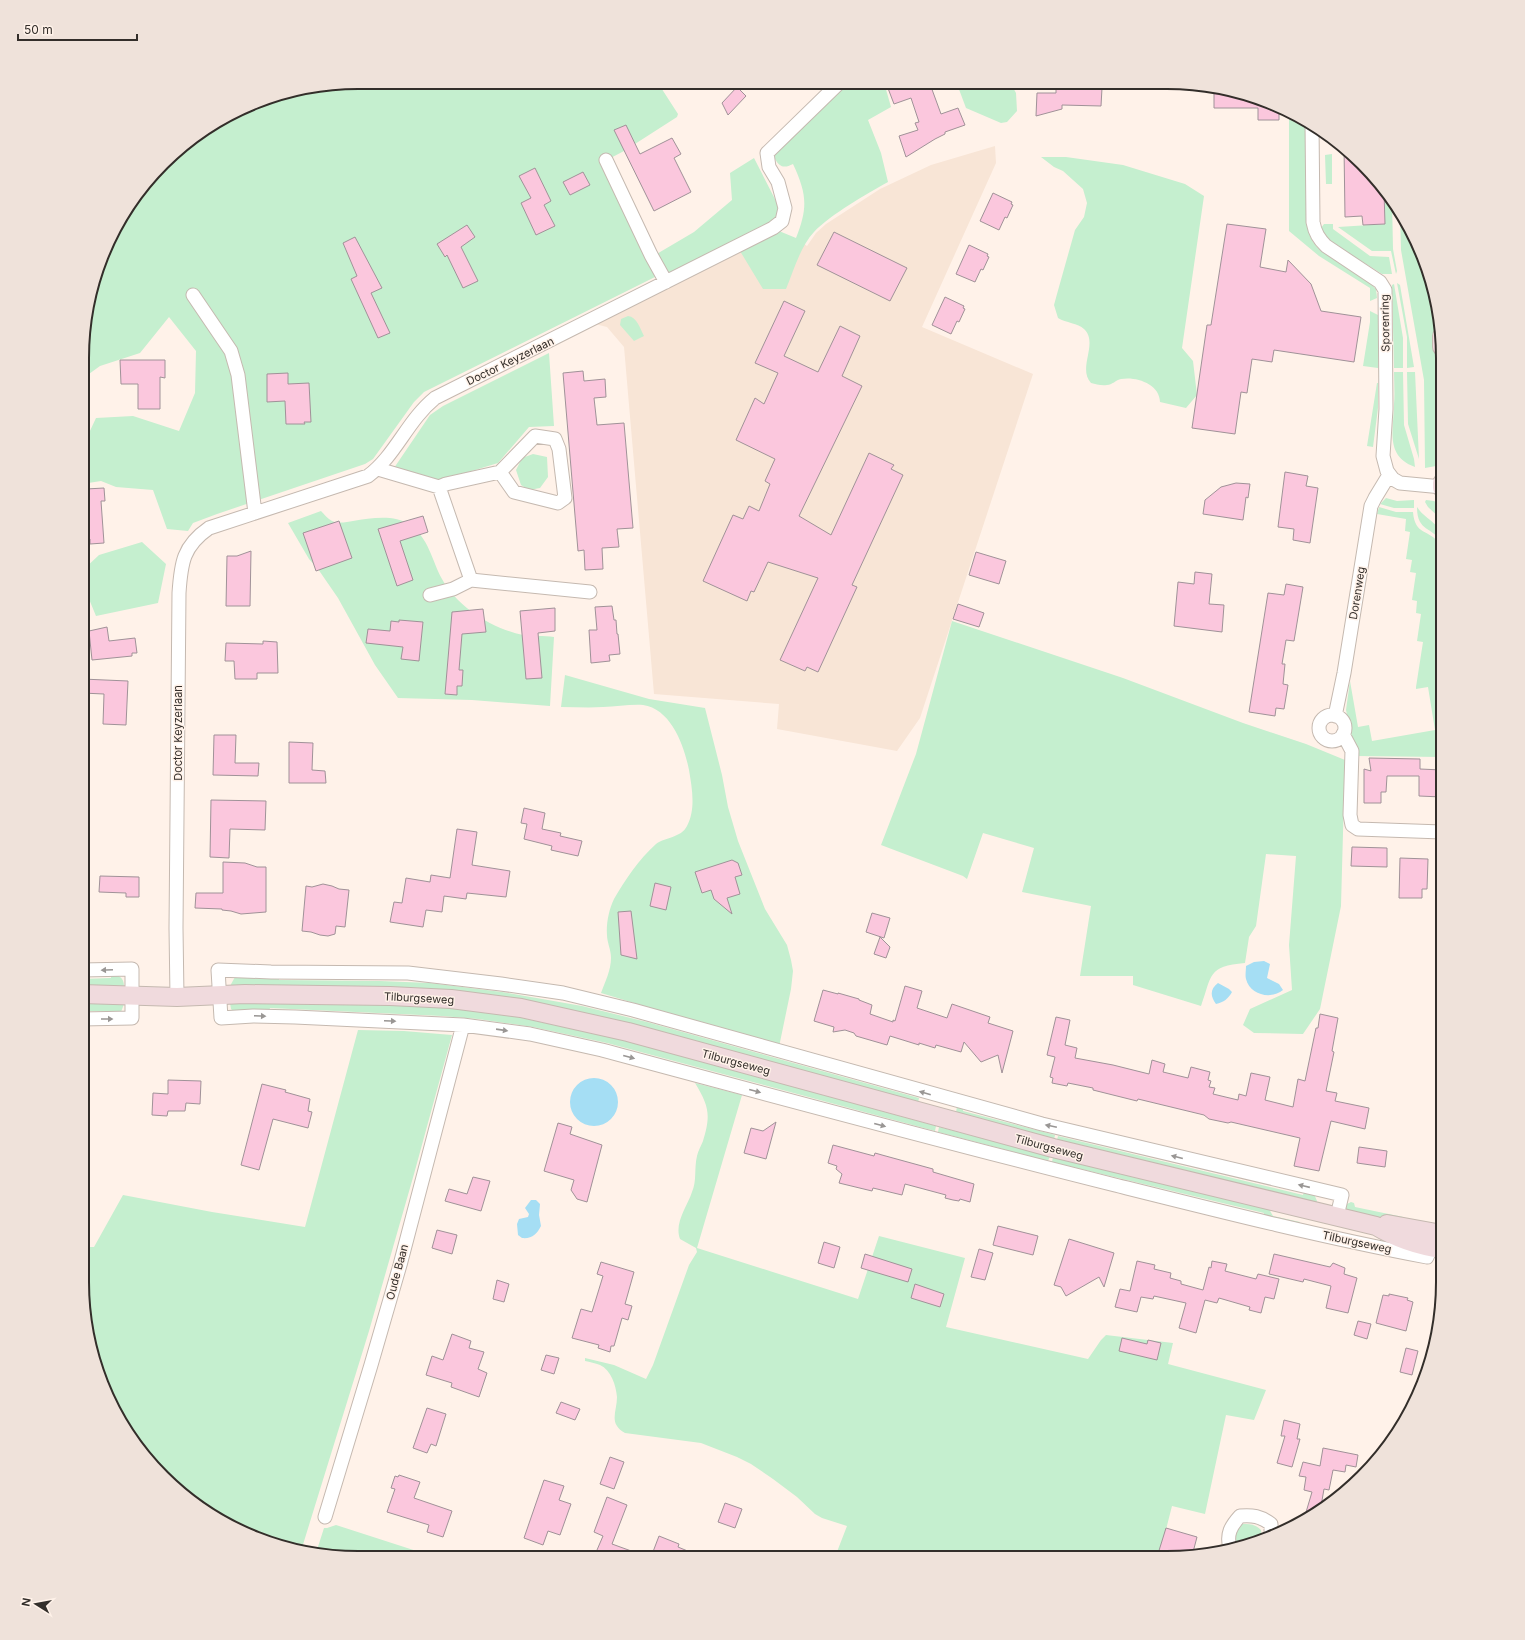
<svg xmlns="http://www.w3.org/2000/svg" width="1525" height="1640" font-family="Inter,sans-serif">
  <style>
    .built { fill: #f8e5d6 }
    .green { fill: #c5efcf }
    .water { fill: #a5def4 }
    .building { fill: #fbc7dd; stroke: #a09298 }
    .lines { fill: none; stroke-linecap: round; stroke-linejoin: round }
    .street-casing { stroke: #c5b9b0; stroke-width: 15 }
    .secondary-casing { stroke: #c5b9b0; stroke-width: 20 }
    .street { stroke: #fff; stroke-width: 13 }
    .secondary { stroke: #f0dadd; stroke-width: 18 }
    .oneway { fill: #999694 }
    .labels { text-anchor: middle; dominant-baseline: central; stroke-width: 3; stroke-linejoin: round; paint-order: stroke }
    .street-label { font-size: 11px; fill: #332e2a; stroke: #fff2e9 }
    .rim { fill: none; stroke: #332e2a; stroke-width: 2 }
  </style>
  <rect width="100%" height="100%" fill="#fff2e9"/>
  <path class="built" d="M995,146l1,17 -74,164 111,47 -113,344 -23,33 -120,-22 2,-25 -125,-10 -30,-347 -17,-20 -12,-3 171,-86h30l11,8 9,-13 10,-9 54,-35 51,-24z"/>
  <path class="green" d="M358,82l300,1 20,31 -1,3 -53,34 -21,11 54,114 -233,116 -10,10 -41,57 -8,5 -148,50 -24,9 -5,8 -21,-2 -14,-39 -37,-3 -15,-6 -19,3v-36l14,-30 37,-2 46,15 16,-38 1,-42 -27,-34 -29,36 -40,13 -18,13v-21l5,-53 32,-85 57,-70 44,-31 49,-22z
    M848,83h43l-6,3 6,21 -23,13 13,33 7,29c-21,12 -57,32 -74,50 -14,15 -20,38 -28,57h-23l-23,-38 39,-20 17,7c12,-30 11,-44 -3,-74 -8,4 -13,4 -18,-5v-4l2,-5z
    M957,84h54l5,9 1,18 -10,11 -6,1 -35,-15z
    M1289,112l16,7 2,104c1,11 5,20 14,28l51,34 4,4 1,9 -7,3v-13l-51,-32 -30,-25z
    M1332,154v30h-6l-1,-29z
    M1041,157h25l57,8 62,19 19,12 -22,152 11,13 4,34 -11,13 -26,-6c0,-18 -24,-26 -39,-23 -5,1 -9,6 -14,6 -6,1 -11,-1 -16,-2 -14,-15 8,-40 -7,-54 -6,-6 -18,-6 -26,-11l-4,-13 3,-11 18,-64 9,-13 3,-14 -4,-14 -20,-18 -9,-4z
    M754,158l24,47 2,3 -4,11 -105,56 -8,-8 -8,-12 39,-23 38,-32 -2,-27z
    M1385,191l7,9 1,49 4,22 -1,3 -5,-23h-19l-34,-24 47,-3z
    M1400,211l28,59 7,32 7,91v69l-6,4 -11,2 -1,-88 -23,-130z
    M1324,224h9v5l37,27 19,1 3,17h-10l-27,-17 -28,-19 -6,-10z
    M1397,283l3,2 14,82 -7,1v-31z
    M1394,284l9,54v30h-9l-2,-83z
    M1370,311l8,4v53l-15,-2 7,-44z
    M628,316c9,1 12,12 16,20l-10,5 -14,-16 1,-6z
    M549,353l5,73 -25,1 -31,36 -49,15 -19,2 -36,-12 36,-53 13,-9z
    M1394,372h9l1,53 10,34 1,8c-31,-11 -21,-39 -21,-63 1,-10 0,-21 0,-32z
    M1407,372h8l4,87 -11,-35z
    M1377,383h1v25l-5,39 -6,-1z
    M533,454l14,3 1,20 -8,11 -11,2 -8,-5 -5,-15 6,-12z
    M1386,498l11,3 17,-1v8h-20l-14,-4z
    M1426,500l8,1 8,5v14l-14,-13 -3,-5z
    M1379,507l17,5h17c2,24 16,17 26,31 2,4 2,9 3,13v201l-86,-1 -10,-46 4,-29 8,46 11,-2 3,16 63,-11 -7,-43 -12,2v-2l7,-45 -6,-1 4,-27 -5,-1 1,-12 -5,-1 4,-27 -6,-1 2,-12 -6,-1 4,-27 -5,-1 1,-12 -29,-5z
    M1417,507c10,15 24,14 25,36 -10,-17 -25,-11 -25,-36z
    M321,511c3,3 7,8 11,10 6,3 15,1 21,0 19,-3 41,-7 57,4 19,13 22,36 32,54 15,28 51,50 81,56 10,2 21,0 31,2l-4,69 -78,-6 -74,-2 -23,-33 -37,-67 -20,-29 -9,-10 -21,-36z
    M142,542l24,22 -8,39 -62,13 -14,-34v-11l17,-16z
    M952,621l171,57 120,45 63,21 39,16 -4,146 -21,103 -17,25 -49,-1 -11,-8 7,-16 42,-19 -3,-45 7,-89 -30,-2 -10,72 -7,11 -4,26c-38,3 -33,13 -44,43l-68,-21v-9h-53l11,-70 -69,-14 12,-44 -51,-15 -16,46 -4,-3 -82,-31 35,-91z
    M565,675l84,24 56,9 17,67 6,32 10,34 27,68 22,36 4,15 2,11 -2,18 -12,58 -178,-54c4,-11 10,-23 10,-35 0,-8 -4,-16 -4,-23 -1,-11 2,-26 7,-36 11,-19 25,-40 42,-55 9,-7 25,-6 31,-18 9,-17 5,-38 2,-56 -5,-25 -18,-61 -46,-65 -12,-1 -27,2 -40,2 -14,1 -28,0 -42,0z
    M111,974c7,1 13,3 13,12l-42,-1v-6l29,-1z
    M235,977h44v3l101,1 50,2 72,9 80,14 65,16 272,76 -1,5c-72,-20 -143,-39 -215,-59 -77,-21 -154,-42 -234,-52 -79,-9 -160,-5 -239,-6z
    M242,1002l157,2 64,5 50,7 109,24 314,86 -1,5 -328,-88 -74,-16 -55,-8 -36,-3 -172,-8 -1,4h-35l-3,-3 -1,-6z
    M82,1003l42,1 -3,8 -8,3v-4h-31z
    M358,1030l46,1 48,4 -38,139 -45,157 -68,220 -14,-2 -67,-28 -44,-32 -47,-54 -32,-65 -14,-71v-52h11l29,-52 89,17 93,15z
    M695,1083l47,12 -45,153 161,51 21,-63 86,22 -19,69 142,32 13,-19 5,-5 67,8 -5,21 98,26 -12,30 -28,-5 -21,99 -33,-8 -13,51h-324l12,-31 -25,-8 -7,-4 -18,-17 -24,-18 -22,-15 -14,-7 -36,-14 -76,-10c-17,-10 -8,-21 -8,-36 -1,-12 -6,-27 -17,-32 -5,-2 -10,-3 -15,-4v-3l29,7 32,14 7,-14 36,-100 8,-13 -1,-4 -16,-9c-6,-16 7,-32 12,-47 5,-11 2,-24 5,-36 1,-5 4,-10 6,-15 8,-26 6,-35 -8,-58z
    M957,1106l6,2v3l92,24 -1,5 -98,-27z
    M939,1127l111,29 -2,5 -110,-29z
    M1058,1136l245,59 1,-3 10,2 3,7 -1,2 -259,-63z
    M1053,1157l216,52 4,7 27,6 -1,4 -35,-10v-3l-212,-51z
    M1351,1202l3,1 1,4 48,10v2l-2,3 -57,-12 1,-5z
    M1242,1524c8,0 13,0 19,6l1,10 -7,3 -19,4c-2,-11 -2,-16 6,-23z
    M336,1525l96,31 -91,1 -25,-4 8,-25h3z"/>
  <path class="water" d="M1264,961l6,3 -3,14 12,6 4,6c-12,10 -33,5 -37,-11 -1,-3 0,-9 0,-13l8,-4z
    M1218,983l11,6 3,3c-4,7 -8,10 -16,12 -6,-8 -6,-15 2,-21z
    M570 1102a24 24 0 1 1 48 0a24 24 0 1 1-48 0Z
    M531,1200h5l4,4 -1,11 2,11c-4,8 -9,13 -19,12l-4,-3 -1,-11 2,-5 9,-2 1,-3 -4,-6z"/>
  <path class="building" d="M886,83l44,1 11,30 17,-6 7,17 -20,7v2l-10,5 -29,18 -7,-21 19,-6 -3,-7 4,-1 -8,-24 -17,6z
    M1060,84h23v3l19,1 -1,18 -39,-1v4l-26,7 1,-23h19v-6h4z
    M737,87l9,9 -18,19 -6,-12z
    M1214,90h12l29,7 26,11h-2v12h-21v-12h-44z
    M626,125l14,29 32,-16 9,16 -7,4 17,34 -37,19 -40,-81z
    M1344,147l5,4 35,40 1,33 -22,1 -1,-9 -17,1z
    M535,168l16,33 -7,4 11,21 -19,9 -15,-32 10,-5 -12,-22z
    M583,172l7,13 -20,10 -7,-13z
    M993,193l19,9 -1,2 2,1 -6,13 -2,-1 -6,13 -19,-9z
    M1227,224l39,5 -6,38 26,5 2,-12 23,24 10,27 40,6 -7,45 -80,-12 -2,12 -20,-3 -5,34 -6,-1 -6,42 -43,-6 15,-103h4z
    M467,225l8,12 -14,10 17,34 -15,7 -16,-33 -2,2 -8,-13z
    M834,232l73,36 -17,33 -73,-36z
    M355,237l27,51 -11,5 19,40 -12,5 -27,-59 6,-3 -14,-33z
    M969,245l19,9 -1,2 2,1 -6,13 -2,-1 -6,13 -19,-8z
    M945,297l19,9 -1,2 2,1 -6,13 -2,-1 -6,13 -19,-9z
    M784,301l21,10 -21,45 34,16 22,-46 20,10 -18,40 20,10 -63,130 32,19 38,-82 25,12 -3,4 12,6 -51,110 5,2 -39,85 -11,-5 -2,4 -25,-11 38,-82 -50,-16 -14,30 -3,-1 -4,10 -44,-20 30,-66 10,4 6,-13 10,5 11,-27 -5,-3 10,-22 -39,-19 19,-42 9,6 14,-31 -23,-10z
    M120,360h45v18l-5,-1v32h-22v-25h-17z
    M583,371l1,10 21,-2 1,18 -12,1 3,27 27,-2 9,105 -16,1 2,18 -17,1 1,21 -18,1 -1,-20 -6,1 -15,-178z
    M288,373v11l21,-1 2,39h-7l1,2h-19l-1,-23 -18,1v-28z
    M1285,472l23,4 -2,10 12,2 -8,55 -17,-3 1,-11 -16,-2z
    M1236,483l14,1 -2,14 -2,-1 -3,23 -40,-6 2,-14 16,-13z
    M104,488l1,13h-4l3,42 -14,1v-5h-2l-3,-25 -3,1v-14l5,-1 -1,-11z
    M423,516l5,16 -28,9 13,39 -16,6 -19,-57z
    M339,521l13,37 -36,13 -13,-38z
    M251,551l-1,55h-24l1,-50h10z
    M976,552l30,9 -7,23 -30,-9z
    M1195,572l17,2 -3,30 15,1 -2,27 -48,-6 4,-44 16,2z
    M1286,584l17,3 -9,54 -8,-1 -4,24h3l-2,20 5,1 -4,24 -8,-1 -1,8 -26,-4 19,-119 16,2z
    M958,604l26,9 -5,14 -26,-8z
    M612,606l2,14h2l1,14h1l2,20 -11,1 1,6 -19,2 -2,-33h8l-2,-23z
    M555,608v23l-17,2 4,45 -16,1 -6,-68z
    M483,609l3,23 -24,2 -3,36h4l-1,16h-5v9l-12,-1 7,-82z
    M399,620l24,2 -4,39 -18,-2 2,-12 -37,-4 2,-14 22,2 1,-10 8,1z
    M107,627l2,14 26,-3 2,15h-5v3l-40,4 -3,-29z
    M263,641l14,1 1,31h-21v6h-22l-1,-18h-9l1,-18 37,1z
    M82,679l46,2 -2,44 -23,-1 1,-30 -22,-1z
    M214,735h22l-1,28h24l-1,13 -45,-1z
    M289,742l24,1 -1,27 13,1 1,12h-37z
    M1369,758l51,1v10l22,1v27l-23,-1v-20h-32l-1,16h-5v11h-17v-34l7,2z
    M211,800l55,1 -1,29 -35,-1 -1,29 -19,-1z
    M524,808l21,5 -3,16 19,4 -1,3 22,5 -4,15 -27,-6 1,-4 -28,-7 3,-15 -6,-1z
    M457,829l20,3 -5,33 38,6 -4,26 -39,-4 -1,6 -22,-3 -2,16 -16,-2 -3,17 -33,-5 4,-20 8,1 4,-25 24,4 1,-7 19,3z
    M1352,847l35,1v19l-36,-1z
    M1400,858l28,1 -1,30h-5v9h-23z
    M732,860l6,3 4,12 -7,2 5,17 -13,4 5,16 -18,-15 -3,-9 -9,3 -7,-21z
    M223,862l22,1 12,4h9v45l-25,2 -10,-3 -9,-1v-1l-27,-1 1,-15h27z
    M100,876l39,1v20h-13v-4l-27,-1z
    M655,883l16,4 -5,23 -16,-4z
    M323,884l9,2 7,3 10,1 -4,37 -9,-1 -1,8 -7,2 -8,-1 -9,-3 -9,-1 4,-45 6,1z
    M631,911l6,48 -16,-4 -3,-43z
    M872,913l18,5 -6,20 -18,-6z
    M880,937l10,10 -4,11 -12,-4z
    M905,986l17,5 -5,17 30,10 5,-14 38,13 -2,6 25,8 -11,42 -4,-18 -17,7 -17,-20 -3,10 -25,-7 -1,3 -16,-5v2l-29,-9 -3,9 -31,-9 -2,-3 -9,-3 -12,2 1,-5 -20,-6 9,-31 15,4v-1l21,6v1l13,5 -2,9 23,8v-2l2,1z
    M1320,1014l18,4 -6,33 2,1 -8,39 11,2 -2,8 34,7 -4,21 -34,-8 -12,50 -25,-5 6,-28 -69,-16 -3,1 -19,-4 -5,-4 -66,-16 -1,2 -44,-11v-2l-25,-5 -1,3 -15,-3 1,-5 -3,-1 5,-20 -8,-2 9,-38 14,3 -5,25 12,3 -2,10 38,7 36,9 3,-14 13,4 -2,8 25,6 3,-11 19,5 -2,8 3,1 -2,6 6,1 -2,6 25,6 1,-6 7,2 5,-23 19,4 -5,23 28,7 5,-28 7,2 11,-53h2z
    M168,1080l33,1 -1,23 -14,-1 -1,8h-17l-1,5 -15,-1 1,-22 15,1z
    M262,1084l24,6 -1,2 25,7 -2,12 4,1 -4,16 -35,-9 -14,51 -18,-5z
    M776,1122l-10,37 -22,-6 7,-25 12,3z
    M558,1123l14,4 -2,7 32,11 -15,57 -10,-3 -6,-9 3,-10 -30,-9z
    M833,1145l41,11 1,-3 7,2 51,14v3l41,12 -4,18 -10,-3 -1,2 -6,-1 -8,-2 1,-3 -41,-11 -3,11 -29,-7 -1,3 -33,-8 3,-9 -6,-5 1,-3 -9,-3z
    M1359,1147l28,4 -2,16 -28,-4z
    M473,1177l17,4 -9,30 -36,-10 4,-12 18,5z
    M998,1226l40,10 -5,19 -40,-10z
    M437,1230l20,5 -5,19 -20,-6z
    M1069,1239l45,14 -10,34 -5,-10 -33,19 -5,-9 -7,-2z
    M824,1242l16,5 -6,21 -16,-5z
    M979,1249l14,4 -8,27 -14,-3z
    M865,1254l47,15 -4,13 -47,-14z
    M1274,1254l56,13 3,-4 12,5 -1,6 13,4 -9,35 -22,-5 5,-22 -27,-7 -1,3 -34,-8z
    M1137,1261l18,4 -1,4 17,4 -1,5 11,3v3l22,6 6,-23 2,1 1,-7 15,3 -2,7 31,8 2,-5 21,5 -5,20 -9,-2 -4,16 -12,-3 1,-3 -31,-9 -2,5 -12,-3 -9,33 -17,-5 7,-25 -32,-7 -1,3 -12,-2 -4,15 -22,-5 5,-18 10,2z
    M601,1262l33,10 -9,32 7,2 -4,14 -6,-2 -8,28h-3l-1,6 -12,-4 1,-3 -27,-7 9,-29 11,3 11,-36 -6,-2z
    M497,1280l12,4 -5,18 -11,-3z
    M915,1284l29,10 -4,13 -29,-9z
    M1389,1294l19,4 -1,2 6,2 -7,29 -30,-8 7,-28 6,1z
    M1358,1321l13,3 -4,15 -13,-4z
    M452,1334l19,7 -2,7 15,4 -6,17 9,4 -8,24 -28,-10 1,-4 -26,-8 6,-19 11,4z
    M1122,1338l25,6 1,-4 13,3 -4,17 -38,-9z
    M1406,1348l12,3 -6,24 -12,-3z
    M546,1355l13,3 -5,16 -13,-4z
    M561,1402l19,7 -5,11 -19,-7z
    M427,1408l19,6 -10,32 -5,-2 -4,9 -14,-5z
    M1284,1420l16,4 -3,15h3l-8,28 -15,-4 8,-27h-4z
    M1323,1448l35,7 -2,12 -10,-2 -1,7 -12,-2 -4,20 -5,-1 -4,23 -16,7 8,-27 -8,-2 2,-13 -7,-1 4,-14 17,4z
    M610,1457l14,5 -10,27 -14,-5z
    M399,1475l21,7 -6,16 38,13 -9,26 -16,-5 2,-7 -42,-13 8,-23 -4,-1 4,-12 3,1z
    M544,1480l20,6 -5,14 12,4 -11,31 -12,-4 -5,14 -19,-7z
    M607,1497l20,8 -15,39 33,12 -1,1h-50l9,-21 -9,-4z
    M725,1503l17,6 -7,19 -17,-6z
    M1166,1528l31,9 -5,19 -8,1h-27z
    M659,1536l20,8 -1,3 24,10h-51z"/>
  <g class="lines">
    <defs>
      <path id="street" d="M1312,124l1,98c2,11 6,17 13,24l54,36 5,8 1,119 -3,47 4,15 6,8 7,4 42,4
        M606,160l45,95 15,27
        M193,295l38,56 7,24 17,138
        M535,436l20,3 4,10 6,49 -7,5 -44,-11 -14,-20z
        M378,469l61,18 7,-3 54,-12
        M439,487l32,93 119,12
        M430,595l23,-6 18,-9
        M1319 728a13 13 0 1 1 26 0a13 13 0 1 1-26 0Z
        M1335,716l9,-43 27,-167 4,-8 14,-23
        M1343,734l9,17 -2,64 2,10 6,4 84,3
        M82,970l50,-1v49l-50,1
        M177,997l-1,-69 3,-335c2,-30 4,-47 30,-65l159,-52c28,-21 39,-55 67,-78l338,-170 9,-7 3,-13 -7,-26 -9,-15 -2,-14 72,-70
        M1337,1216l5,-21 -300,-71 -409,-114 -70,-17 -62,-9 -93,-11 -137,-1 -53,-2 3,48 32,-2 42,1 168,8 67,9 72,16c171,46 341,92 513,135 104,26 207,52 312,72l4,-9
        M325,1517l46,-152 29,-100 63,-240
        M1230,1548c-4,-14 1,-22 10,-32 13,-1 20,0 31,8v12"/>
      <path id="secondary" d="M1442,336v11
        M1442,483v5
        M82,994l95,3 68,-3 145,2 61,3 70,9 107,24 425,116 323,78c20,12 44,20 66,23
        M1387,1224l55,10"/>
    </defs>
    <use href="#street" class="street-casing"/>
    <use href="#secondary" class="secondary-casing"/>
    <use href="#street" class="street"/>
    <use href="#secondary" class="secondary"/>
  </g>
  <defs><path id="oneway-solid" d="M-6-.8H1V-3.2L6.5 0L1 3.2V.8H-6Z"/></defs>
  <g class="oneway">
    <use href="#oneway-solid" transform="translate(107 970) rotate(178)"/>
    <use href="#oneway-solid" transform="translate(260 1016) rotate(2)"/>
    <use href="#oneway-solid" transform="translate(107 1019)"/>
    <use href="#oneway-solid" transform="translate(390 1021) rotate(2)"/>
    <use href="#oneway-solid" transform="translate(502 1030) rotate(8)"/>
    <use href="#oneway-solid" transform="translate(629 1057) rotate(15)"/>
    <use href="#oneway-solid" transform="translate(755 1091) rotate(15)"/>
    <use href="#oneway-solid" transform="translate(925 1093) rotate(-164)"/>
    <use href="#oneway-solid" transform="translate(880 1125) rotate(15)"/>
    <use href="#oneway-solid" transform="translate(1051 1126) rotate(-168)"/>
    <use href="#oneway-solid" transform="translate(1177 1157) rotate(-166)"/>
    <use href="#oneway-solid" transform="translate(1304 1186) rotate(-167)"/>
  </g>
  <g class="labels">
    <g class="street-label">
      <text transform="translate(1385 323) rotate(-91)">Sporenring</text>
      <text transform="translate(510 361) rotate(-26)">Doctor Keyzerlaan</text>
      <text transform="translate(1357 593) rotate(-81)">Dorenweg</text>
      <text transform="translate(178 733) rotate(-90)">Doctor Keyzerlaan</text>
      <text transform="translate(419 998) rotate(3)">Tilburgseweg</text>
      <text transform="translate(736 1062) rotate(15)">Tilburgseweg</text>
      <text transform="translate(1049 1147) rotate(15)">Tilburgseweg</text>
      <text transform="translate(1357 1242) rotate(12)">Tilburgseweg</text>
      <text transform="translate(397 1272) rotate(-75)">Oude Baan</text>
    </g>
  </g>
  <path d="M0 0H1525V1640H0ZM358 89H1167A269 269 0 0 1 1436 358V1282A269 269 0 0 1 1167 1551H358A269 269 0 0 1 89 1282V358A269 269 0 0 1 358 89Z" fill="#efe2da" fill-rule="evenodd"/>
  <path class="rim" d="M358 89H1167A269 269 0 0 1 1436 358V1282A269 269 0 0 1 1167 1551H358A269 269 0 0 1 89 1282V358A269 269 0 0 1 358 89Z"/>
  <g transform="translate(36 1604) rotate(281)" stroke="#fff2e9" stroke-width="3" paint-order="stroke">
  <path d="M0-3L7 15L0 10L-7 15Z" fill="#332e2a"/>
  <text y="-6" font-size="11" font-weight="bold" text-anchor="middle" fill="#332e2a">N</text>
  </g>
  <path d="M18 34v6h119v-6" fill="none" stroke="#332e2a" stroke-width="2"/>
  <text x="24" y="34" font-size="12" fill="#332e2a" stroke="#fff2e9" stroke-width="3" paint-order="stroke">50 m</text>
</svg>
